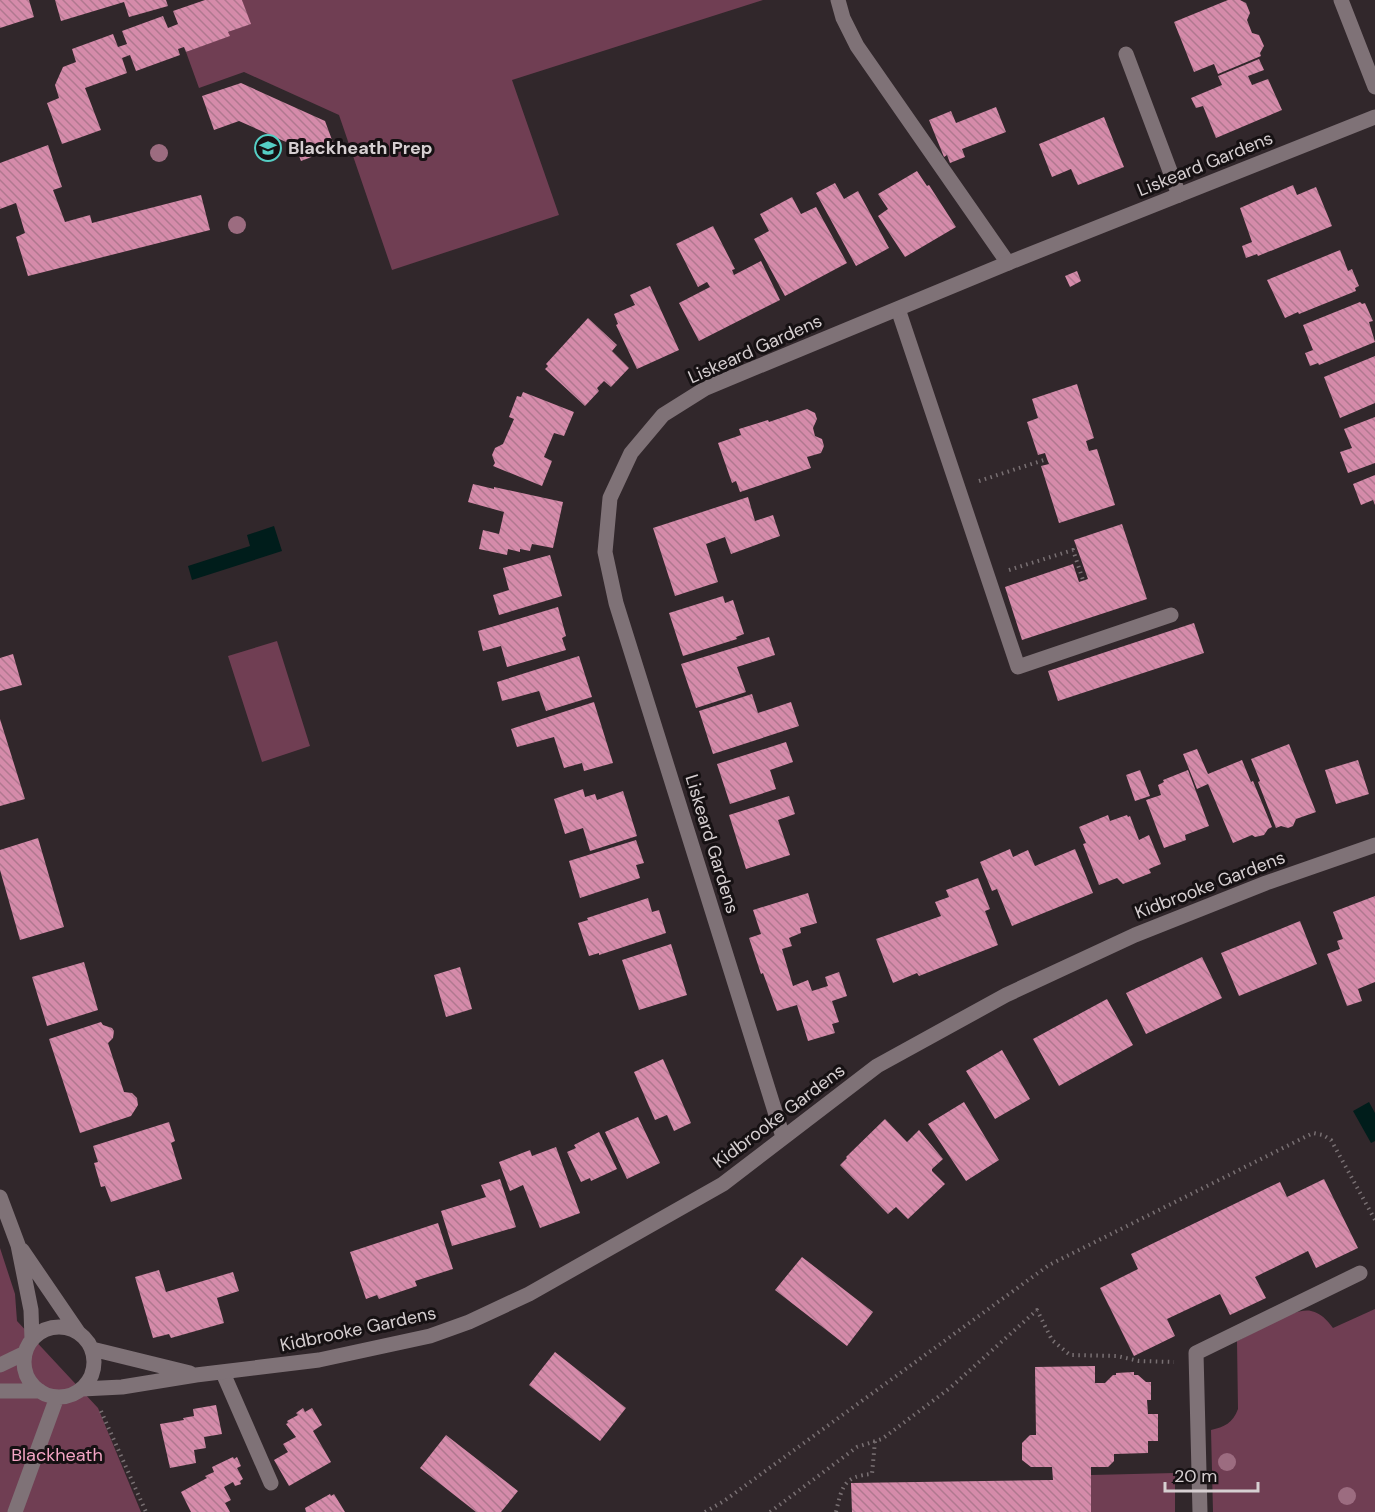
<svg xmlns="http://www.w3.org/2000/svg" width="1375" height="1512" font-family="'DM Sans',sans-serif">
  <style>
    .green { fill: #703e53 }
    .water { fill: #001d1b }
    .building { fill: url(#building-back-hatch) }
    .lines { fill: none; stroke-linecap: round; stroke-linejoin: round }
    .path { stroke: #797073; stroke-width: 4; stroke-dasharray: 1.5 4.5; stroke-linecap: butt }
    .service { stroke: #7f7277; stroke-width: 15 }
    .minor { stroke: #7f7277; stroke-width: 15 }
    .tree { fill: #9c6c80 }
    .labels { text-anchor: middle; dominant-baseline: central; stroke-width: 6; stroke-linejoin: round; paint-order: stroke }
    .poi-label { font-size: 18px; font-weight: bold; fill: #d6cfd1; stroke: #161113; text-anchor: start }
    .street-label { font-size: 18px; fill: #d6cfd1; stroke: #161113 }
    .park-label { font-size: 18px; fill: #f4a5c5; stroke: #161113 }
  </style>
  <defs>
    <pattern id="building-back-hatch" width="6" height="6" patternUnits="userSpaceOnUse" patternTransform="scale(1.5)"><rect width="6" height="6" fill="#d58baa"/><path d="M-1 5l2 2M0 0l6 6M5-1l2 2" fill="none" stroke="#b0788f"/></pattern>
  </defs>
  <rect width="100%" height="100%" fill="#31272b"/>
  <path class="green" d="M242,0h521l-251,80 47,135 -167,55 -53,-155 -95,-43 -45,16 -13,-36 43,-16 -1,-4 22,-8z
    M277,641l33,105 -48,16 -34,-106z
    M0,1248l15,46 2,27 81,87 43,104h-141z
    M1375,1309v203h-162l-2,-82c13,-3 22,-7 27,-21l-1,-68c17,-8 57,-34 74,-30 10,2 16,9 22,17z
    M1175,1473v39h-84v-37z"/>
  <path class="water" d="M274,526l8,25 -90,29 -4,-14 62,-20 -3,-11z
    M1369,1102l6,11v28l-4,2 -18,-32z"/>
  <path class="building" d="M0,0h29l5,17 -34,11z
    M55,0h111l2,6 -39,11 -5,-15 -63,19z
    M205,0h37l9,24 -23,8 2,4 -44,16 -2,-5 -6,2 2,6 -44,16 -6,-16 -8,3 5,15 -42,15 16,42 -39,14 -15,-41 12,-5 -4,-13 8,-18 13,-5 -4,-13 41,-15 5,13 9,-3 -5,-13 41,-15 5,12 10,-4 -5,-13z
    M1228,0h12l6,3 4,10 -3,7 5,13 7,2 5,11 -4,7 1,3 -43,18 -4,-10 -20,8 -20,-50z
    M1259,59l5,11 -16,6 4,9 16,-6 14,31 -66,28 -13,-32 -7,2 -5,-10 31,-13 -4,-9z
    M241,83l84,38 10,27 -34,13 -6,-15 -56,-25 -25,9 -12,-34z
    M996,107l10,25 -44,17 3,8 -15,6 -3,-8 -3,2 -15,-37 22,-9 5,12z
    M1104,117l20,50 -46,18 -7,-16 -19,8 -13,-33z
    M48,145l14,42 -9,3 12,32 25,-7 2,8 109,-28 9,35 -182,46 -12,-39 9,-4 -9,-30 -16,6v-46z
    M917,171l10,15 2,-1 27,42 -51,30 -27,-41 10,-7 -10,-15z
    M835,183l9,16 14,-8 31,57 -33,18 -40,-73z
    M1293,185l4,10 19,-8 16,39 -74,30 -1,-2 -11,4 -4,-12 10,-4 -12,-34z
    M792,197l9,17 15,-7 31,56 -62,33 -31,-57 15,-8 -9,-17z
    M713,226l22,43 -3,1 2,5 27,-14 19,39 -81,41 -20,-38 31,-16 -3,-5 -9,5 -22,-43z
    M1340,250l8,21 4,-2 7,17 -4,2 1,3 -57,23 -1,-2 -13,6 -18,-38z
    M1077,271l4,10 -11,6 -5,-11z
    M650,286l29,64 -42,19 -21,-44 2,-1 -4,-10 21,-9 -5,-10z
    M1360,302l2,2 3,-1 8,18 -4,1 6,20 -56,23 -1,-2 -8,3 -5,-13 8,-3 -10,-25z
    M588,318l29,27 -5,6 17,17 -18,19 -7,-6 -7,7 2,3 -14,15 -40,-37 3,-3 -2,-2z
    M1375,356v47l-35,15 -16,-41z
    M1077,384l17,54 -8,3 3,10 8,-2 18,56 -56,18 -18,-57 8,-2 -2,-5 -2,-6 -7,2 -11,-33 11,-4 -6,-19z
    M523,392l51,20 -10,24 -10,-3 -10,24 8,4 -10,25 -49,-20 2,-3 -3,-8 3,-7 8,-4 11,-25 -5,-2 8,-21 4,1z
    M807,409l8,4 2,6 -4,9 2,8 7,3 2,7 -3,7 -14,4 4,11 -71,24 -4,-11 -4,2 -14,-40 23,-8 -2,-6 29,-9 1,2z
    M1375,417v46l-27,10 -8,-21 12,-4 -8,-19z
    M1375,475v30l-2,-5 -12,5 -8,-21z
    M473,484l21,5v-2l69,15 -10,46 -21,-4 -2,7 -10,-2v3l-12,-3 -1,6 -28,-6 4,-19 16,4 5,-22 -36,-10z
    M748,497l7,24 18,-6 7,21 -49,18 -6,-17 -19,7 12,38 -43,14 -22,-68z
    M1122,524l25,75 -125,41 -17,-53 68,-23 6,18 9,-3 -14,-39z
    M550,555l12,41 -63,19 -6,-20 16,-5 -6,-22z
    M723,596l2,7 8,-3 11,34 -8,3 1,2 -54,17 -14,-43z
    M558,607l8,29 -4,2 4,12 -59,17 -6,-21 -18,5 -5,-20z
    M1194,623l10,30 -146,48 -10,-30z
    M769,637l6,18 -38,12 9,25 -50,16 -15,-44z
    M13,654l9,31 -22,6v-33z
    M579,656l13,41 -46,14 -7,-20 -37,10 -5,-19z
    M752,694l6,19 33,-11 8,24 -86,28 -14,-43z
    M594,702l19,61 -29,8 -2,-8 -18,5 -10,-31 -37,10 -6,-18z
    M0,719l25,80 -25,7z
    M786,742l7,20 -23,8 6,19 -46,15 -13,-40z
    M1289,744l27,68 -20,7 -3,7 -5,2 -7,-2 -5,2 -18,-46 2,-1 -9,-22z
    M1197,749l11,25 34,-14 9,22 2,-1 19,46 -4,2 -4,6 -9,2 -3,-2 -19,8 -25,-59 -11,5 -14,-35z
    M1358,760l11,34 -33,10 -11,-34z
    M1140,770l10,26 -15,5 -9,-26z
    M1188,770l21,56 -24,9 1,5 -22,8 -18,-48 15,-5 -3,-10 6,-3 -1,-2z
    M583,789l2,8 10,-3 2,6 26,-9 14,45 -47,15 -7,-23 -18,6 -11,-35z
    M789,796l6,18 -17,6 12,35 -44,14 -17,-54z
    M1108,815l2,6 17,-6 1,2 2,-1 9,24 10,-5 12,29 -12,5 2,4 -28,11 -6,-6 -18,7 -16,-41 3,-1 -7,-16z
    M38,838l26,89 -44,13 -20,-70v-20z
    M636,840l8,23 -8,2 4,13 -60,20 -11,-37z
    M1010,849l3,8 15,-7 7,16 40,-17 18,44 -81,33 -15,-37 -5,2 -12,-29z
    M978,878l12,31 -5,2 13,34 -79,31 -2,-3 -24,10 -17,-44 65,-23 -6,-14 14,-5 -3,-7z
    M808,893l9,30 -17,5 1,5 -12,5 3,8 -10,3 11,37 15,-6 4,11 16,-5 -3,-9 14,-5 8,24 -15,5 7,21 -7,2 3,9 -27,8 -11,-36 -20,6 -14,-38 -2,1 -12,-36 12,-4 -8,-24z
    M1375,896v86l-17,7 4,12 -15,5 -20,-52 13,-5 -3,-8 6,-2 -10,-27z
    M648,898l4,14 7,-2 7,23 -67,22v-2l-10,3 -11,-33 10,-3 -1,-2z
    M1300,921l17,43 -78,32 -18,-43z
    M671,944l16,51 -48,15 -17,-50z
    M1202,957l20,41 -76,36 -20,-41z
    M84,962l14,48 -51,16 -15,-49z
    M460,967l12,42 -26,8 -12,-42z
    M1107,999l26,46 -74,41 -26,-47z
    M101,1022l2,3 9,3 2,3 -1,7 -5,5 16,49 8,1 5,5 1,7 -7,11 -51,17 -31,-94z
    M1002,1050l28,49 -35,20 -29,-48z
    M663,1059l28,64 -17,8 -7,-16 -12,5 -21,-48z
    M964,1102l35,58 -33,21 -38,-57z
    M638,1117l22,46 -33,16 -22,-47z
    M885,1119l22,23 12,-12 24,29 -11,10v2l13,13 -37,35 -12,-12 -8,7 -48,-49 7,-7 -1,-1z
    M169,1122l6,19 -4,2 11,36 -71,23 -6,-16 -4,1 -7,-24 4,-1 -5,-16z
    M599,1132l18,37 -26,12 -1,-3 -9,4 -14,-30 9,-4 -2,-3z
    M556,1147l24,66 -40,15 -17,-43 -13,6 -11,-29 31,-12 2,6z
    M500,1179l16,48 -64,19 -11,-35 45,-14 -5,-12z
    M1324,1179l34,69 -42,20 -8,-17 -53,26 11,21 -36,17 -10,-21 -53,25 8,17 -41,20 -34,-68 38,-19 -7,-15 149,-72 7,15z
    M438,1223l15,46 -38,12 2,5 -38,13 -2,-4 -11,4 -16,-47z
    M802,1257l71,55 -26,34 -72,-56z
    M159,1270l7,22 67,-20 6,19 -22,7 7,25 -53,15 -2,-4 -16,4 -18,-61z
    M555,1352l71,56 -26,33 -71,-56z
    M1095,1366v17h10l8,-8h3v-2l18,-1v3h4l8,7h5v18h-4l1,14h10v27h-10v12l-34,1v7l-6,6h-17v45h-239l-1,-29 202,-3 -1,-13h-21l-9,-7v-17l8,-8h6l-1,-68z
    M216,1405l6,29 -18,3 2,11 -12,2 2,13 -26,5 -10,-44 24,-4 -1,-2 11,-2 -1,-7z
    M303,1408l2,4 7,-4 10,17 -9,6 18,31 -42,24 -15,-26 14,-8 -5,-8 13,-7 -10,-13 2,-1 -1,-2 11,-6 -2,-2z
    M446,1435l72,56 -17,21h-25l-56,-44z
    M233,1457l1,2 3,-2 4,9 -4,2 6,11 -3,2 1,3 -6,2 -2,-4 -9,5 7,13 -6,3 5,9h-39l-10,-20 26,-14 -2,-2 9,-4 -2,-5z
    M330,1494l1,2 3,-2 11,18h-39l-1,-4z"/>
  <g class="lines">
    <path class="path" d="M979,481l68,-22
      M1009,570l64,-20 10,30
      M101,1411l45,101
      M705,1512l19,-11 325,-236 264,-132 10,2 8,5 44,80
      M770,1512l87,-65 25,-8 68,-51 87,-78 15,30 18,15 47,1 22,5 35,1
      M836,1512c6,-26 8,-36 36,-38l3,-33"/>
    <path class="service" d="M838,0l5,18 14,28 151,217
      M1126,54l53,141
      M898,309l120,358 153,-52
      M223,1373l48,110
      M1200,1512l-4,-159 164,-80"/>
    <path class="minor" d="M1341,0l34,87
      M783,1137l-167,-534 -11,-51 5,-54 21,-45 32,-38 43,-27 302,-125 367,-146
      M0,1197l18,48 13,65 1,30
      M22,1250l56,82
      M24 1362a35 35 0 1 1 70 0a35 35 0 1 1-70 0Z
      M92,1349l98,24
      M0,1365l25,-12
      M82,1389l40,-2 74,-12 123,-15 111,-24 39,-14 60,-28 194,-110 154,-118 129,-71 129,-60 131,-52 109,-38
      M0,1391h40
      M15,1512l42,-115"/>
  </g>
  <g class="tree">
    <circle cx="159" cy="153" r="9"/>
    <circle cx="237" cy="225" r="9"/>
    <circle cx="1227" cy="1462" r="9"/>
    <circle cx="1347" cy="1496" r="9"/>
  </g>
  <defs>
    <symbol id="school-ring" viewBox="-11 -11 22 22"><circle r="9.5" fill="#161113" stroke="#55cec4" stroke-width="1.5"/><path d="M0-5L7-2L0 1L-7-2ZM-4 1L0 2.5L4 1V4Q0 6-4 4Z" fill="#55cec4"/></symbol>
  </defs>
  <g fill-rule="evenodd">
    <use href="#school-ring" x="253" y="133" width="30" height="30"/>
  </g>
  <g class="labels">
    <g class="poi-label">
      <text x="288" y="148">Blackheath Prep</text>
    </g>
    <g class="street-label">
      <text transform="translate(1205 164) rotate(-22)">Liskeard Gardens</text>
      <text transform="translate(755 349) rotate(-24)">Liskeard Gardens</text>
      <text transform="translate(712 844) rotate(73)">Liskeard Gardens</text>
      <text transform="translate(1210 885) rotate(-21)">Kidbrooke Gardens</text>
      <text transform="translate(779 1116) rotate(-37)">Kidbrooke Gardens</text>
      <text transform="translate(358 1329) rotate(-12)">Kidbrooke Gardens</text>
    </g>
    <g class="park-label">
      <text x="57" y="1455">Blackheath</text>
    </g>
  </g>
  <path d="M1165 1482v9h93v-9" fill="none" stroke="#d6cfd1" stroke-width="3"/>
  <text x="1174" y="1482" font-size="18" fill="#d6cfd1" stroke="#161113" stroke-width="4.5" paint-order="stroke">20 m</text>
</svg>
